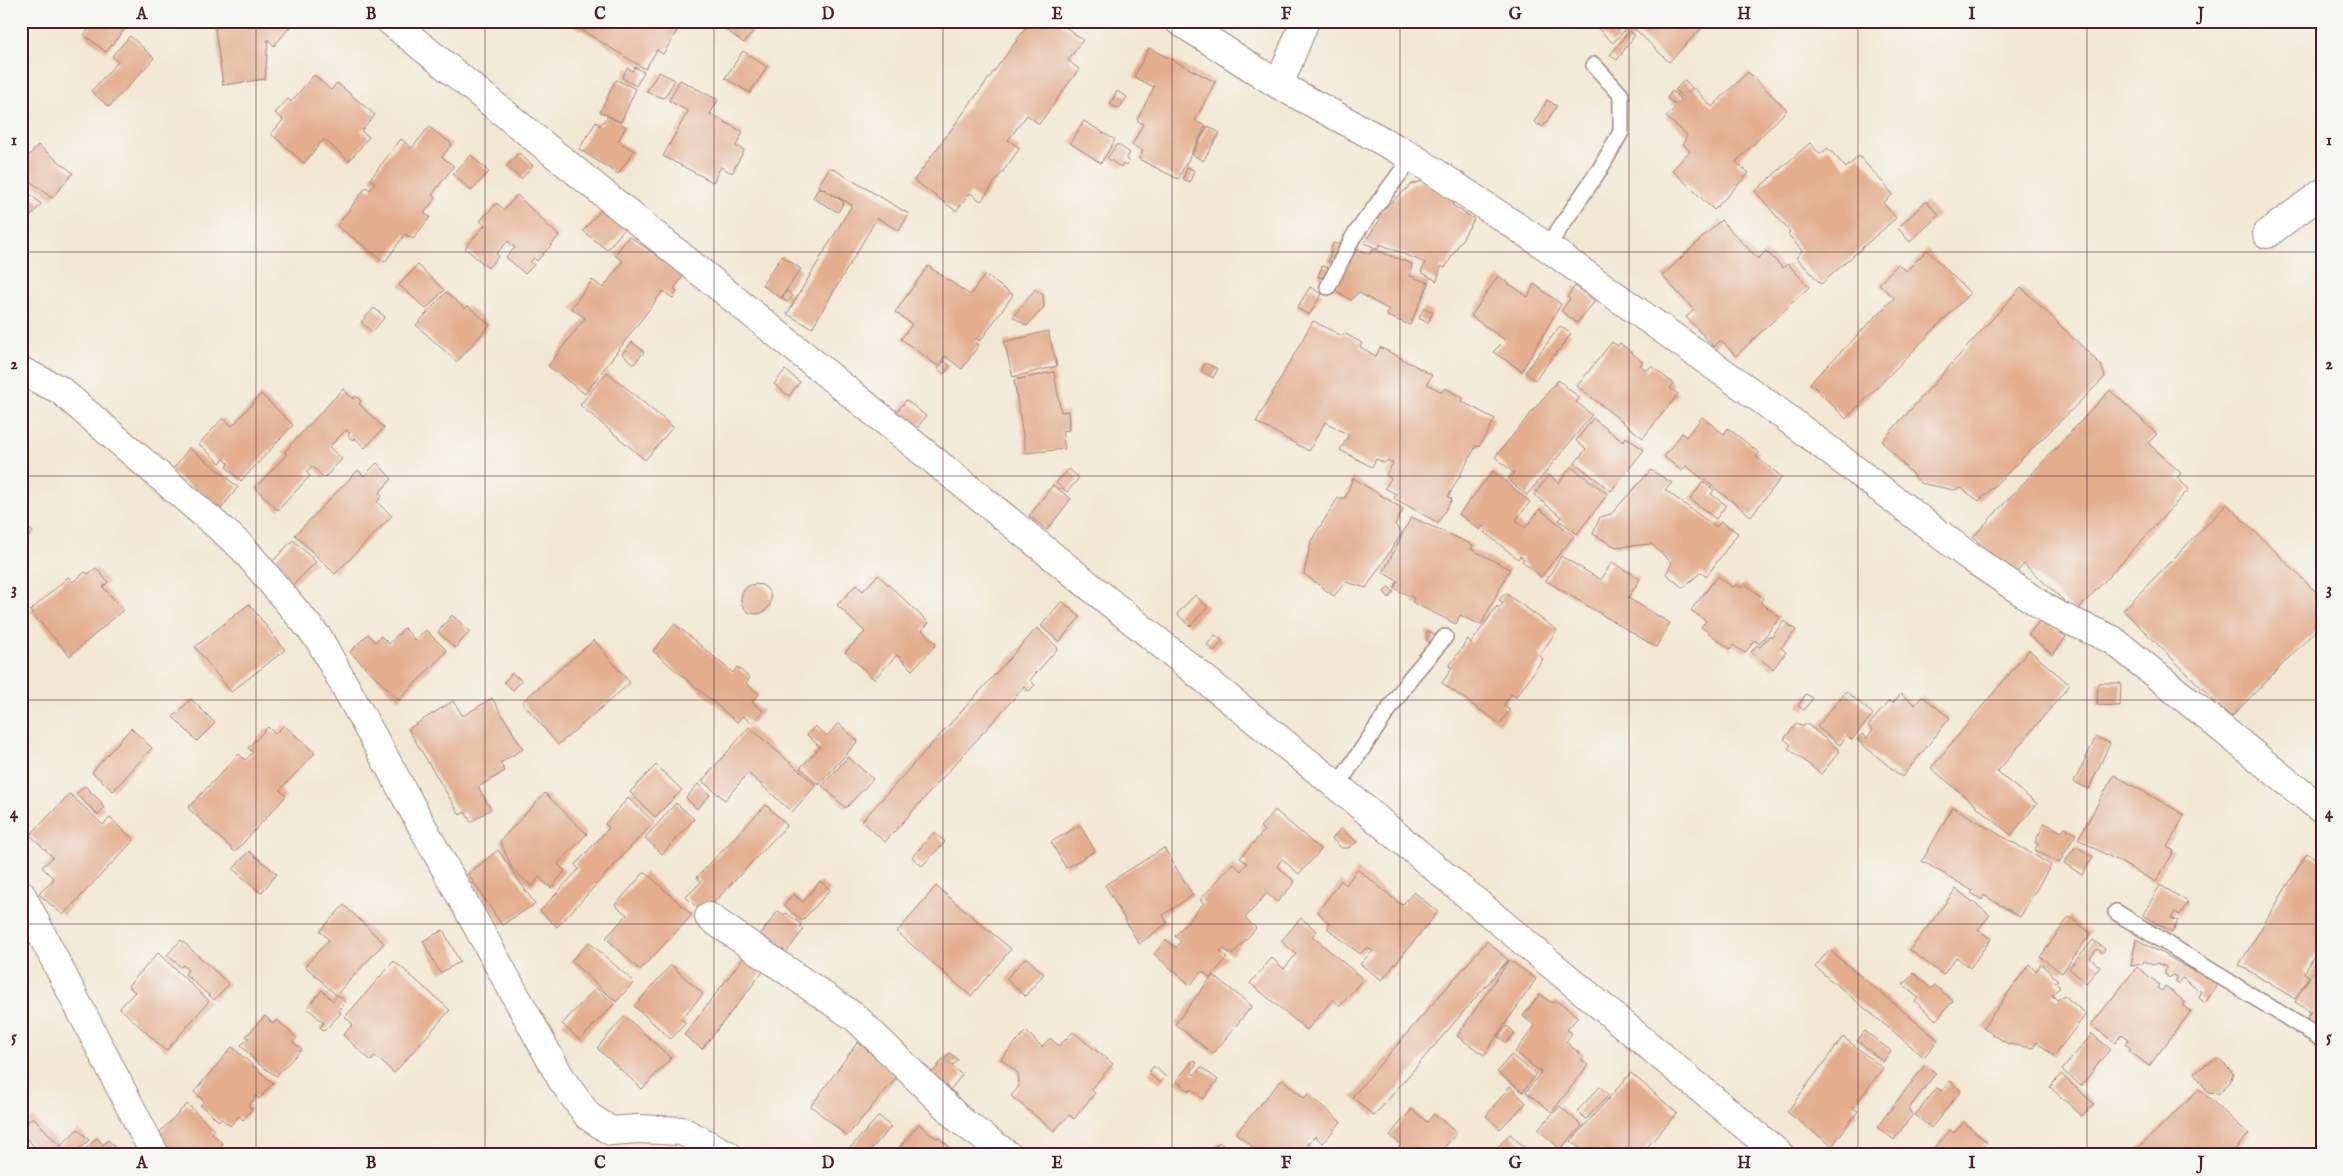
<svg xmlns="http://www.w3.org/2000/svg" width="2343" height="1176" font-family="'IM FELL English',serif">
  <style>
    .building { fill: #e3ad8e }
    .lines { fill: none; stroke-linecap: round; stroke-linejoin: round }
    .lane-casing { stroke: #9e837e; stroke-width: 18 }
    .street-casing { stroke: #9e837e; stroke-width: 30 }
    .lane { stroke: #fff; stroke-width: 15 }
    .street { stroke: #fff; stroke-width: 28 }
    .grid { fill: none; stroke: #4a1f2b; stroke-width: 1; stroke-opacity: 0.55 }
    .neatline { fill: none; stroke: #4a1f2b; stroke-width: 2 }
    .grid-label { font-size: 16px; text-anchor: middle; font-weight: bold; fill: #4a1f2b }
  </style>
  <rect width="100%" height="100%" fill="#f6f6f2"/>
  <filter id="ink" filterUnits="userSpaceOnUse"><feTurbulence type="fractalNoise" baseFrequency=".02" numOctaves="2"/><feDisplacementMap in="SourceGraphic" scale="10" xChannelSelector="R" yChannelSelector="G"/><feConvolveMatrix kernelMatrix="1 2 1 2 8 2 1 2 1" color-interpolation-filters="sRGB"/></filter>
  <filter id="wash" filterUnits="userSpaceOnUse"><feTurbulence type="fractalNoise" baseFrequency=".0096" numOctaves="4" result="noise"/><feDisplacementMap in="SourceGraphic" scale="20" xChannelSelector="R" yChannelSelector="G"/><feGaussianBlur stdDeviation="1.12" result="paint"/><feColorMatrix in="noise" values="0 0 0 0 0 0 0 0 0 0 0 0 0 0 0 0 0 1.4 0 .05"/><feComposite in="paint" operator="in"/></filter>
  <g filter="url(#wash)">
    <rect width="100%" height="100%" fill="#f2e7d2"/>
    <g id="blocks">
      <path class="building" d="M95,21h37l-26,31 -22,-17z
        M214,21h81l-21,25 -6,-7 -3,40 -42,6z
        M567,21h116l-20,33 -6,-4 -12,19z
        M713,21h41l4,4 -14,18z
        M1031,21h26l26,19 -15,20 11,9 -40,55 -12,-9 -19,25 12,8 -39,53 -11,-8 -14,18 -42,-31z
        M1590,21h118l-39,41 -39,-38 -17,19z
        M1629,31l6,4 -18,25 -7,-5z
        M130,36l24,22 -45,49 -18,-16 27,-29 -6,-6z
        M1149,48l66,34 -20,39 11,5 -28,53 -39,-20 4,-8 -11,-6 11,-21 -6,-4 17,-33 -20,-10z
        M743,51l24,16 -17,26 -25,-15z
        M635,67l9,5 -8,14 -14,-8 5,-10 6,3z
        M659,72l16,8 -11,18 -18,-6z
        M1748,72l39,38 -51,52 13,11 -35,37 -42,-40 18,-19 -7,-7 4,-9 -21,-18 28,-29 18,19z
        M314,75l17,15 6,-7 38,32 -14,16 8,6 -20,24 -25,-22 -20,24 -33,-29 12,-14 -8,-7 13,-14 3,3z
        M616,80l20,9 -15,33 -21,-10z
        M680,80l38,20 -8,14 33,18 -7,14 8,4 -12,23 -11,-6 -8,15 -50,-26 25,-45 -19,-10z
        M1685,80l7,8 -10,9 -7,-7z
        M1117,91l10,6 -8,12 -9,-5z
        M1672,91l9,8 -6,6 -8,-7z
        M1547,100l10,6 -14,21 -9,-5z
        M608,116l18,11 -8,14 16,10 -16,23 -39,-25 17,-27 4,4z
        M1084,121l31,19 -14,23 -31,-20z
        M1208,126l12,7 -17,28 -11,-7z
        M429,127l23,17 -10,13 12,9 -22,29 4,3 -12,15 6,4 -17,22 -8,-5 -20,28 -48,-36 29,-39 4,3 5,-7 -5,-4 31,-40 11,9z
        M1810,143l10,11 8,-6 18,20 13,-12 34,38 -10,9 13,15 -75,66 -25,-27 6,-6 -14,-17 2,-2 -35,-41z
        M1117,144l13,9 -4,6 3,3 -3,4 -3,-2 -2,3 -14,-9z
        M38,145l35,28 -21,25 -31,-24v-9z
        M519,153l14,13 -12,13 -14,-13z
        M471,155l18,17 -18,19 -18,-17z
        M830,167l79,47 -10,17 -22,-13 -65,110 -25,-14 65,-109 -34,-19z
        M1187,167l7,3 -4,12 -7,-3z
        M1423,181l31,20 -2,4 22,14 -29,49 -4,-2 -4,15 -16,-9 4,-9 -45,-19 -2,5 -14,-6 16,-23 -4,-4 36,-32z
        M21,186l20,18 -20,24z
        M819,187l25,15 -6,10 -25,-14z
        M517,195l42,41 -22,25 -3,-3 -4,4 4,3 -9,9 -19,-17 9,-9 -7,-7 -12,13 3,2 -11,12 -23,-20 20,-23 -5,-4 17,-18 7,7z
        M1926,201l13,14 -29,27 -12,-14z
        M601,210l24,18 -18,22 -24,-19z
        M1721,220l37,39 8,-8 17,17 5,-4 21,23 -73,69 -15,-16 -7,7 -28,-30 8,-7 -32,-34z
        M629,236l55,39 -10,14 3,2 -4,7 -10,-7 -78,103 -37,-28 37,-48 -14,-10 21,-28 11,8 20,-27 -8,-6z
        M1333,243l11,3 -5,19 -11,-3z
        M1356,249l14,5 3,-5 39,15 -2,12 19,7 -19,42 -23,-9 2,-6 -31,-18 -7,8 -17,-11z
        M1927,250l43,43 -124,126 -36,-36 84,-85 -15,-14 19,-20 8,7z
        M782,256l19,13 -20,29 -19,-13z
        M418,265l26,25 -18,19 -27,-24z
        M928,266l42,29 15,-20 28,20 -33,46 -4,-3 -2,3 5,4 -17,24 -17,-13 -7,10 -37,-27 11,-15 -17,-12z
        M1322,266l9,2 -3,11 -10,-2z
        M1498,276l30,21 6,-13 27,20 -39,67 -29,-19 12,-12 -34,-24z
        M1575,286l20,15 -18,22 -16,-12 9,-12 -3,-2z
        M1310,287l12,7 -13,21 -12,-7z
        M2021,287l80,78 4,12 -126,124 -18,-13 -7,2 -34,-7 -38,-42z
        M1035,289l8,6 1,12 -17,19 -14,-9z
        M787,291l6,5 -6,6 -5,-4z
        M446,292l19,17 3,-3 22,19 -33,37 -41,-37z
        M374,308l11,9 -13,15 -11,-10z
        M1424,308l9,4 -5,11 -9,-5z
        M1313,321l29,15 2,-3 18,10 -2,4 16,9 4,-9 52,28 -5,9 15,8 3,-4 18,10 -2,3 34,18 -16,28 -3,-1 -28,51 4,2 -14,24 -44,-25 2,-4 -11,-6 6,-10 -5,-3 7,-12 -6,-3 -3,3 -8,-4 -4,8 -32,-17 9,-15 -24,-13 -16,29 -53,-29z
        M1560,326l11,8 -36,46 -10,-8z
        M1048,331l9,35 -44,11 -9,-35z
        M632,342l12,10 -10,12 -12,-10z
        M1612,342l6,4 2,-3 23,19 -3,3 7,6 4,-5 23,18 -4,4 8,6 -35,44 -66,-52z
        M944,361l6,5 -6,8 -6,-5z
        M1205,363l13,6 -5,9 -12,-7z
        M785,370l15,12 -11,14 -15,-12z
        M607,372l66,55 -28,33 -65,-55z
        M1054,372l7,40 7,-1 1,19 -7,1 3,18 -39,4 -12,-73z
        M1558,380l22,18 -4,4 16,13 -65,80 -19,-15 6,-7 -19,-16z
        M343,389l10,10 3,-3 5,5 -2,3 25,24 -19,20 -10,-10 -2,2 -5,-4 2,-3 -4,-3 -17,17 13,12 -18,19 -12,-12 -6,6 4,4 -32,34 -23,-22 32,-34 -3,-2z
        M2110,390l47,44 -9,9 33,30 -4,5 12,11 -113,123 -52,-48 -10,11 -41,-38z
        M261,394l32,31 -52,56 -15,-14 3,-3 -5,-5 -4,4 -21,-19 24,-26 9,8z
        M906,400l20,16 -9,12 -21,-15z
        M1702,417l22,17 4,-6 31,25 -3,4 26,20 -31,39 -65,-50 -4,5 -18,-14 18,-24 4,4z
        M1593,418l30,24 3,-5 18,13 -33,41 -36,-28 11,-14 -10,-8z
        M189,448l40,30 -1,1 10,8 -17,22 -50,-37z
        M377,463l15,16 -13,14 3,3 -5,6 15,14 -57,58 -40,-39 63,-65 6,6z
        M1571,467l37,27 -31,40 -18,-14 3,-3 -28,-22 15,-20 10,8z
        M1069,469l10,9 -12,14 -11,-9z
        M1651,470l21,13 -7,7 51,37 5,-5 17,11 -32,44 -5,-5 -18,16 -17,-14 6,-11 -21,-19 -35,3 -23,-13 7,-17 11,-3z
        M1493,471l37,31 -14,18 9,8 15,-19 34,27 -33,41 -19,-16 2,-2 -4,-3 -2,3 -34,-27 3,-3 -4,-3 -3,4 -21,-16z
        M1353,478l50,31 -8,16 7,8 -36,55 -20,-6 -12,14 -30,-22 7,-33 27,-43h7z
        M1703,482l11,8 -3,4 15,11 -10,14 -26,-20z
        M1053,485l18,14 -24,31 -18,-14z
        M2227,504l95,94v26l-91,93 -108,-107z
        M1411,517l62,28 -2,4 39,20 -29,56 -21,-10 -4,9 -44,-22 2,-4 -20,-10 4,-7 -15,-8z
        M21,522l12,10 -12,14z
        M293,540l23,22 -25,25 -22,-22z
        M1561,556l40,24 11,-18 28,17 -12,19 42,25 -14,24 -110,-66z
        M96,568l12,14 -5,5 20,23 -53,46 -40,-45 38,-34 5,5 12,-10 3,2z
        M878,575l51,48 -7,7 15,14 -25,26 -15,-15 -23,24 -29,-27 20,-20 -28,-27 19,-20 7,6z
        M1718,576l15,12 3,-4 5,4 3,-5 19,15 -3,4 20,15 -21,27 -4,-4 -10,13 -12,-8 -3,4 -29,-22 5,-6 -15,-11z
        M741 599a15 15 0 1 1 30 0a15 15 0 1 1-30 0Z
        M1389,587l5,5 -5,6 -5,-6z
        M1505,593l52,37 -18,26 4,3 -27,38 -5,-3 -8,12 7,4 -10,14 -58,-41 10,-15 -3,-2 19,-27 3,4 26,-37 2,3 4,-6 -4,-3z
        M1195,595l13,12 -18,19 -13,-12z
        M1062,601l18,16 -21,25 -18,-16z
        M249,604l36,46 -54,42 -36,-45z
        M452,615l18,17 -15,16 -17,-16z
        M2041,619l25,18 -13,18 -25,-20z
        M1784,621l12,9 -15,18 5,4 -13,17 -22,-17 6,-7 3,2 9,-11 2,2z
        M675,624l58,49 4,-6 13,11 -4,5 13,11 -7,8 11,9 -11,13 -9,-8 -6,6 -84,-71z
        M404,628l11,12 11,-10 21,21 -48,49 -49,-48 18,-18 7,8 6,-6 8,8z
        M1037,628l21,20 -28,32 5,5 -6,6 -5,-4 -139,155 -23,-21z
        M1428,631l8,4 -4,9 -6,-4 2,-4 -2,-3z
        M1215,635l8,6 -9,10 -7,-6z
        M594,640l36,43 -72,62 -36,-43z
        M2029,650l41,35 -73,87 40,32 -26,31 -80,-67z
        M512,673l10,8 -9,9 -9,-8z
        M2098,683h23l-1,23 -23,-1z
        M1846,691l27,23 -21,26 -5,-5 -7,10 -23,-18z
        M1806,694l7,4 -9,12 -6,-4z
        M1901,694l14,11 7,-9 28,22 -48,59 -45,-37 5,-6 5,4 6,-8 -5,-4 21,-25 4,2z
        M492,698l31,51 -23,14 5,8 -27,16 13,22 -20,13 -6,-10 -5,3 -52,-86 45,-28 10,15z
        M191,699l24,24 -18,18 -24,-24z
        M838,723l20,18 -39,44 -19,-17 20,-21 -13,-12 8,-9 12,10z
        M1797,723l6,4 3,-4 34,28 -19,23 -33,-26 3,-3 -7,-6z
        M284,725l31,28 -35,37 6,6 -51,56 -47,-44 51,-54 6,6 8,-8 -5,-4 20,-21 7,7z
        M749,727l67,58 -24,27 -44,-39 -23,27 -23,-19z
        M131,728l21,20 -39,43 -21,-19z
        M2096,737l14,6 -21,46 -15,-7z
        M848,757l25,22 -27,29 -24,-22z
        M656,765l26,25 -27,27 -25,-25z
        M2114,775l71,40 -18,32 7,4 -18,31 -78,-43z
        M698,784l12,11 -13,14 -11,-11z
        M85,786l17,17 -1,2 3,3 -6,7 -22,-21z
        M545,793l42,41 -29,30 7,7 -14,17 -12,-11 -7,10 -20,-19 -12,-27z
        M70,794l33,31 7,-7 24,22 -71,75 -24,-21 15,-15 -12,-12 11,-10 -23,-22z
        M628,798l26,24 -97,105 -17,-16 39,-42 -4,-4 34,-37 -4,-4z
        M676,803l18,16 -32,35 -17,-16z
        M766,805l21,20 -84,89 -17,-17 15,-15 -4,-5z
        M1953,807l98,58 -31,52 -36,-22 -2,5 -11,-7 2,-2 -51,-30z
        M1275,810l46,40 -22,24 -17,-15 -5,7 18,16 -18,20 -10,-9 -22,25 11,10 -24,27 -9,-7 -3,3 7,7 -17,20 -8,-7 -12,14 -36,-31 12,-14 10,8 5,-7 -6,-5 29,-33 -4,-3 33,-37 8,8 6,-8 -7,-5 24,-27 -4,-4z
        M2045,823l17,9 3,-5 11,7 -17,29 -24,-13 3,-6 -3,-2z
        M1080,825l15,26 -29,17 -15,-26z
        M1341,828l16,14 -9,6h-6l-10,-9z
        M934,832l11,10 -23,24 -10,-9z
        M2076,846l17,11 -11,18 -18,-12z
        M1164,848l29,47 -30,20 4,8 -28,21 -34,-59z
        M498,850l37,54 -33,21 -34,-51z
        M249,851l28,23 -16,19 -28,-24z
        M2307,853l15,9v81l-18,30 5,3 -14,23 -56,-34z
        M1357,869l45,36 12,-13 24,20 -56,68 -22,-16 13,-13 -6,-4 -7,7 -32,-25v-6l-10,-11 23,-32 5,5z
        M645,872l47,43 -52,55 -34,-32 21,-23 -12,-10z
        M820,881l10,9 -28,31 -18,-16 9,-11 10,8z
        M2160,885l28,17 -8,13 -5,-3 -4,6 7,3 -6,11 -29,-17z
        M936,886l75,63 -40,47 -74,-64z
        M1956,889l34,26 -12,15 13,9 -21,29 -14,-11 -13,18 -33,-25z
        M344,905l40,38 -48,52 -31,-29 24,-26 -9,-9z
        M778,911l6,4 2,-2 15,11 -1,3 3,3 -20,27 -25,-19z
        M2069,917l22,16 -29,40 -22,-16z
        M1301,918l16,13 -5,5 51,43 -23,27 -7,-7 -26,31 -57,-47 22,-25 12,11 12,-15 -15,-13z
        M443,930l17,32 -20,11 -17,-32z
        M2136,939l82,45 -13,19 -6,-5 2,-6 -19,-14 -5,6 -3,-2 3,-5 -5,-2 -3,3 -4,-4 1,-7 -9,-4 -5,2 -8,-4 -2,3 -11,2z
        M181,940l48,44 -15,16 -29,-26 3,-4 -5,-5 -2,2 -14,-12z
        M2093,940l12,9 -3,4 -5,-4 -7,9 10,9 -14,16 -17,-15z
        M1487,941l21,19 -134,156 -22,-19z
        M589,942l45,40 -18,20 -45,-41z
        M1829,950l109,90 -14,17 -109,-90z
        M158,953l51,48 -43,50 -46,-43 15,-16 -7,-6z
        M747,953l19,15 -64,81 -18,-14z
        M1026,957l18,17 -19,22 -19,-17z
        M1509,960l27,19 -52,76 -27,-19z
        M394,961l56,49 -56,63 -19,-17 -4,5 -28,-26 10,-11 -8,-7z
        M2319,961l3,2v72l-18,-10 7,-13 -16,-10z
        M2029,964l7,7 5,-7 17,16 -3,2 5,5 -8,8 5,5 7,-5 22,19 -32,42 -17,-14 -4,6 -25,-4 -25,-16z
        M671,965l32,29 -22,25 5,4 -15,16 -37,-33z
        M2137,967l23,18 -2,3 4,3 3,-5 20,16 -2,3 8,6 -42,55 -20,-15 2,-2 -6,-5 4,-5 -7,-5 -7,9 -24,-18z
        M1914,973l17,16 4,-4 18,16 -17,19 -21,-19 3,-3 -15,-13z
        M1213,975l39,31 -39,48 -38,-30z
        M596,988l18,16 -34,36 -18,-16z
        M322,990l11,11 5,-6 8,7 -8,8 3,3 -17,18 -4,-4 4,-4 -17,-15z
        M1540,994l12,9 3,-2 8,4 15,12 -11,13 5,3 -6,9 18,15 -3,3 7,5 -36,47 -26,-20 15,-20 -26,-20 20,-26 -12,-10z
        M265,1016l8,8 4,-4 20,18 -4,4 9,7 -26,27 -20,-14 -15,-17 8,-7 -3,-2z
        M625,1016l46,42 -29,31 -45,-41z
        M1507,1026l8,7 -9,10 -8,-7z
        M1026,1031l16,16 8,-9 9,8 14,-14 40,32 -22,25 4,4 -21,26 -5,-4 -15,16 -43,-35 8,-10 -1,-13 -17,-14z
        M1865,1031l26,20 -8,11 -26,-21z
        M2092,1034l18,15 -29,37 -19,-16z
        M1843,1037l40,31 -30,40 5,3 -26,35 -45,-34z
        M858,1042l39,35 -50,59 -36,-30z
        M232,1047l41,36 -14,16 -3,-3 -8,10 4,3 -9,11 -4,-4 -9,10 -9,-8 -2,3 -19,-16 4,-4 -10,-9z
        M950,1053l8,7 -5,5 -8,-7z
        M1511,1055l25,19 -13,18 -26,-20z
        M2218,1058l15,15 -3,9 -12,12 -10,-1 -14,-21z
        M943,1059l19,16 -12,15 6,4 -6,7 -24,-20z
        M1193,1060l4,3 -6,9 3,3 7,-8 17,13 -15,19 -11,-10 -3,2 -13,-10z
        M1925,1065l11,8 -28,37 5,4 -19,26 -17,-13z
        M1154,1066l12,11 -6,6 -12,-10z
        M1631,1073l46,40 -37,42h-35l-5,-5 -5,5h-8l-16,-14z
        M2061,1074l33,30 -12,12 -32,-29z
        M1282,1079l22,19 4,-4 33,28 -18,21 -8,-7 -7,8 12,11h-46l-3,-3 -3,3h-6l-26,-22z
        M1950,1081l11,10 -30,37 -16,-13 22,-27 5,3z
        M1510,1086l16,17 -26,26 -14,-13z
        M1600,1087l9,8 -23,24 -9,-8z
        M2199,1089l50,45 -19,21h-99z
        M187,1104l27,26 -2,3 11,11 -11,11h-36l-20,-19z
        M1560,1106l22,20 -22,23 -22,-20z
        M1412,1109l15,13 7,-8 23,19 -17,19 -5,-3 -4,6h-38l8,-10 -11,-10z
        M879,1116l12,11 -25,28h-10l-7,-6z
        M33,1117l27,29 18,-17 11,11 -16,15h-31l-21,-23v-4z
        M1964,1122l23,20 -11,13h-47l21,-25 4,3z
        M919,1124l17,14 2,-1 21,18h-66z
        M1510,1134l23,21h-33l-5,-5z
        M97,1138l6,7 5,-5 14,15h-43z
        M1219,1142l15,13h-25z"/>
    </g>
  </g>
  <g filter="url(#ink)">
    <use href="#blocks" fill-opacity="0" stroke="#9e837e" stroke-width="1"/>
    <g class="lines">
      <defs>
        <path id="lane" d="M1547,247l53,-78 21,-37v-37l-27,-30
          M1328,287l25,-50 59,-80
          M1337,786l74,-109 34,-40
          M2116,912l206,127"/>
        <path id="street" d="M390,21l947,765 443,369
          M1179,21l100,64 133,72 135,90 229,163 194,147 83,56 60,27 209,170
          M1279,85l26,-64
          M2267,234l55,-41
          M21,371l39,19 182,157 77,92 243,441 26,36 23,15 27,-2 44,2 46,24
          M21,894l134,261
          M709,917l147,101 104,102 48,35"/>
      </defs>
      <use href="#lane" class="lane-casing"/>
      <use href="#street" class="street-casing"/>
      <use href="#lane" class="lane"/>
      <use href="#street" class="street"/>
    </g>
  </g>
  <path class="grid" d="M256,21v1134M485,21v1134M714,21v1134M943,21v1134M1172,21v1134M1400,21v1134M1629,21v1134M1858,21v1134M2087,21v1134M21,252h2301M21,476h2301M21,700h2301M21,924h2301"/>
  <rect width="2343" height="1176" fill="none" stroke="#f6f6f2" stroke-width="55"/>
  <rect x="28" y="28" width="2288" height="1120" class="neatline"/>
  <g class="grid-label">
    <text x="142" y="19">A</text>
    <text x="371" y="19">B</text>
    <text x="600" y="19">C</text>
    <text x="828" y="19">D</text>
    <text x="1057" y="19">E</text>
    <text x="1286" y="19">F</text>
    <text x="1515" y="19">G</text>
    <text x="1744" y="19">H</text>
    <text x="1972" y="19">I</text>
    <text x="2201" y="19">J</text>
    <text x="14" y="145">1</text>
    <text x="2329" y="145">1</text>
    <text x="14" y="369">2</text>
    <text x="2329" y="369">2</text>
    <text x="14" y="594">3</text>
    <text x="2329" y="594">3</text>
    <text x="14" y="818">4</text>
    <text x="2329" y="818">4</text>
    <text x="14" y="1042">5</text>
    <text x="2329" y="1042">5</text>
    <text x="142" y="1168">A</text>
    <text x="371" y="1168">B</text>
    <text x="600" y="1168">C</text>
    <text x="828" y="1168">D</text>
    <text x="1057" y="1168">E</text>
    <text x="1286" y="1168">F</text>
    <text x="1515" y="1168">G</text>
    <text x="1744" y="1168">H</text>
    <text x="1972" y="1168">I</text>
    <text x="2201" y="1168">J</text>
  </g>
</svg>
